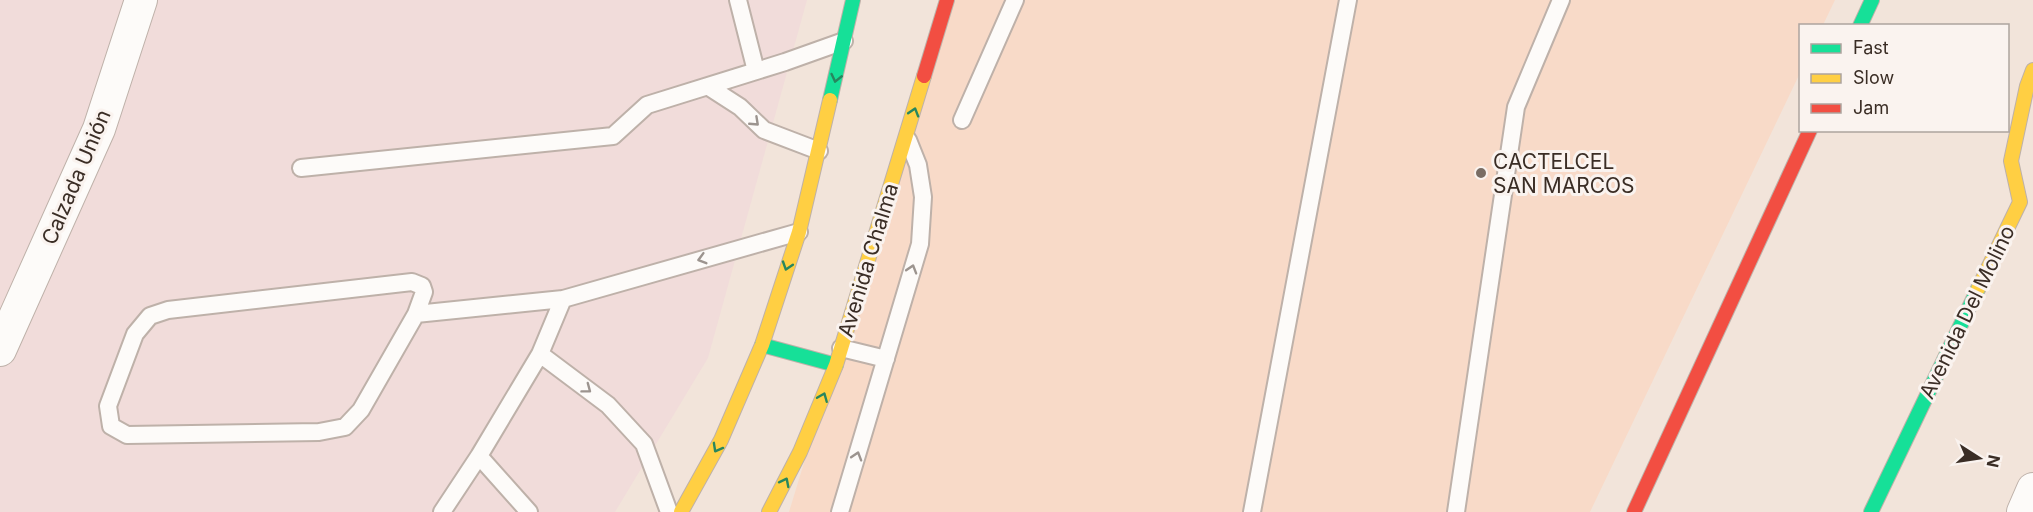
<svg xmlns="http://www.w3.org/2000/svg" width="2033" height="512" font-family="Inter,sans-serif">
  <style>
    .built { fill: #f8dac8 }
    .industrial { fill: #f1dcda }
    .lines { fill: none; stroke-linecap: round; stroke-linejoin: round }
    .lane-casing { stroke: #beb1a9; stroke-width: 20 }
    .street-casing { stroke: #beb1a9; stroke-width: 34 }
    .fast-casing { stroke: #beb1a9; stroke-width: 16 }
    .slow-casing { stroke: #beb1a9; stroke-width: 16 }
    .jam-casing { stroke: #beb1a9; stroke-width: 16 }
    .lane { stroke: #fdfbf9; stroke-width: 16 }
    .street { stroke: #fdfbf9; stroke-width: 32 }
    .fast { stroke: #16e098; stroke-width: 14 }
    .slow { stroke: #ffcf43; stroke-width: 14 }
    .jam { stroke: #f24e42; stroke-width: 14 }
    .oneway { stroke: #28865e }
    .oneway2 { stroke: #9c948f }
    .poi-dot { fill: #7a6d64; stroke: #faf3ef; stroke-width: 2 }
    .labels { text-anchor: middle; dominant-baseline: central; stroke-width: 6; stroke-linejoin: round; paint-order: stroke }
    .poi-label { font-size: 21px; fill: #3a2d25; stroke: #faf3ef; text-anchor: start }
    .street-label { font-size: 21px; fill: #3a2d25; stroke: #faf3ef }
  </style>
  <rect width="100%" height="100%" fill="#f2e4da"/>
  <path class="built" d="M945,0h890l-12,25 -23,1v47l-210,439h-801z"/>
  <path class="industrial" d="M0,0h807l-99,358 -93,154h-615z"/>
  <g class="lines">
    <defs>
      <path id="lane" d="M738,0l18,71
        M709,87l31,20 24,23 55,21
        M962,120l53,-120
        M301,168l312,-32 34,-31 138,-43 59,-21
        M412,282l10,4 2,6 -8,22 -55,96 -16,17 -26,5 -192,3 -16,-9 -3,-20 27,-72 15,-18 18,-6z
        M416,314l147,-15 236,-67
        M841,348l45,11
        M540,354l68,51 36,39 25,68
        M479,456l50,56
        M442,512l37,-56 61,-102 23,-55
        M840,512l80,-268 3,-47 -5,-32 -10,-25
        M1252,512l96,-512
        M1456,512l60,-405 45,-107"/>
      <path id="street" d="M0,350l99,-221 42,-129
        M2023,512l10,-23"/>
      <path id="fast" d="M1860,26l12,-26
        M830,100l23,-100
        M762,345l74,20
        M1871,512l107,-223"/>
      <path id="slow" d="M1978,289l42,-87 -9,-41 16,-75 6,-16
        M681,512l40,-72 41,-95 37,-113 31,-132
        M769,512l31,-60 36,-87 88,-289"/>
      <path id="jam" d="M924,76l23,-76
        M1634,512l176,-382"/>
    </defs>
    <use href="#lane" class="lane-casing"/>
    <use href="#street" class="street-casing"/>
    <use href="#fast" class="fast-casing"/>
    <use href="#slow" class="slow-casing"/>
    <use href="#jam" class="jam-casing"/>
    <use href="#lane" class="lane"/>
    <use href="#street" class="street"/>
    <use href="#fast" class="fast"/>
    <use href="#slow" class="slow"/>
    <use href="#jam" class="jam"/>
  </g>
  <defs><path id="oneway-chevron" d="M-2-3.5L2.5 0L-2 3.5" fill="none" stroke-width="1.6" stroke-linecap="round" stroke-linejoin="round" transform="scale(1.5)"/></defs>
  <g class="oneway">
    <use href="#oneway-chevron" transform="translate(836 78) rotate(103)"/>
    <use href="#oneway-chevron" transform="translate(914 112) rotate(-73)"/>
    <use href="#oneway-chevron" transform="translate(787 266) rotate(108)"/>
    <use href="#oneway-chevron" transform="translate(823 397) rotate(-68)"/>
    <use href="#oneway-chevron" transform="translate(717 448) rotate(119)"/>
    <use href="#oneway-chevron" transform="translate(785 482) rotate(-63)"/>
  </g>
  <g class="oneway2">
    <use href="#oneway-chevron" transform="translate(755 122) rotate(43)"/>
    <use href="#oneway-chevron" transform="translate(702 259) rotate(164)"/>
    <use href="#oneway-chevron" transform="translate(912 269) rotate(-73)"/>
    <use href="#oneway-chevron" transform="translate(587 389) rotate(37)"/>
    <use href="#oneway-chevron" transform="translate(857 456) rotate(-73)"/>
  </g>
  <circle class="poi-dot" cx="1481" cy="173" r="6"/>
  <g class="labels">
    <g class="poi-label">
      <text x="1493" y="161">CACTELCEL<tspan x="1493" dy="24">SAN MARCOS</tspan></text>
    </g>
    <g class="street-label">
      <text transform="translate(76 177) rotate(-67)">Calzada Unión</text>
      <text transform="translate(868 260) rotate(-73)">Avenida Chalma</text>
      <text transform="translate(1967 312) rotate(-64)">Avenida Del Molino</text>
    </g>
  </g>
  <rect x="1799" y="24" width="210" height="108" fill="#faf3ef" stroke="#ada49e" stroke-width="1.5"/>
  <rect x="1811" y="44" width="30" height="9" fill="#16e098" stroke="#ada49e" stroke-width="1.5"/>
  <text x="1853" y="54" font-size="18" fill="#3a2d25">Fast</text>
  <rect x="1811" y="74" width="30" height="9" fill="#ffcf43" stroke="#ada49e" stroke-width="1.5"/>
  <text x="1853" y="84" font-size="18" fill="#3a2d25">Slow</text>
  <rect x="1811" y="104" width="30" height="9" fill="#f24e42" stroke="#ada49e" stroke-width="1.5"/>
  <text x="1853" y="114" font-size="18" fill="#3a2d25">Jam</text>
  <g transform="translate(1979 458) rotate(102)" stroke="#faf3ef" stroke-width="4.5" paint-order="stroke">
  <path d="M0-4.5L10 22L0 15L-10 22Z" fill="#3a2d25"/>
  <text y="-9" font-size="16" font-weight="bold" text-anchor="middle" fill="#3a2d25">N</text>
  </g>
</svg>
